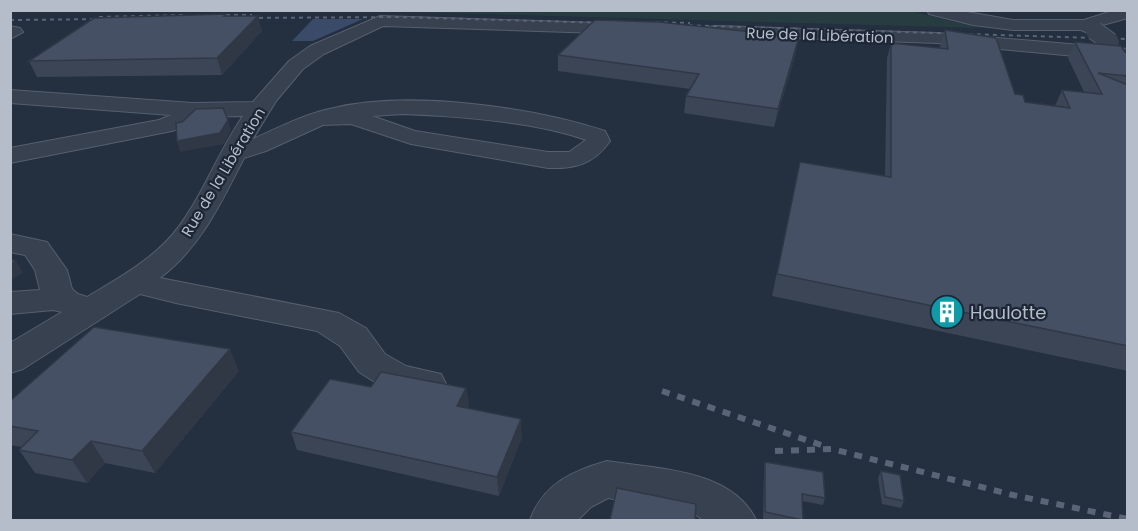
<svg xmlns="http://www.w3.org/2000/svg" width="1138" height="531" font-family="Poppins,sans-serif">
  <style>
    .green { fill: #263c41 }
    .water { fill: #394b69 }
    .lines { fill: none; stroke-linecap: round; stroke-linejoin: round }
    .minor-casing { stroke: #565f6d; stroke-width: 2 }
    .minor { fill: #38414f; fill-rule: evenodd }
    .rail-far1 { stroke: #5a6476; stroke-width: 2; stroke-dasharray: 4 4; stroke-linecap: butt }
    .rail { stroke: #5a6476; stroke-width: 6; stroke-dasharray: 8 8; stroke-linecap: butt }
    .minor-bridge-casing { stroke: #565f6d; stroke-width: 20; stroke-linecap: butt }
    .minor-bridge { stroke: #38414f; stroke-width: 18 }
    .wall { fill: #3b4556 }
    .shaded-wall { fill: #303846 }
    .building { fill: #455064; stroke: #303846; stroke-width: 1.5 }
    .labels { text-anchor: middle; dominant-baseline: central; stroke-width: 4.5; stroke-linejoin: round; paint-order: stroke }
    .far-street-label { font-size: 15px; fill: #b5bcca; stroke: #1d2635 }
    .poi-label { font-size: 18px; fill: #b5bcca; stroke: #1d2635; text-anchor: start }
  </style>
  <rect width="100%" height="100%" fill="#242f40"/>
  <path class="green" d="M411,11l496,-1 72,18 -571,-16z"/>
  <path class="water" d="M313,19h50l-50,22h-21z"/>
  <g class="lines">
    <defs>
      <path id="minor" d="M927,10h29l57,10h71l31,-10h13v8l-29,8 5,5 -9,5 -14,-6h-68l-40,-5 -44,-11z
        M380,16l250,8 9,5 -9,5 -247,-8 -59,28 -21,15 -27,32 -23,38c27,-12 51,-25 81,-31 75,-18 198,-1 271,23l5,10c-16,23 -35,28 -62,27l-137,-24 -60,-20 -28,1 -57,26 -22,7c-23,45 -43,89 -84,120l179,35 27,15 19,26 21,12 35,8 5,10 -5,10 -14,4 -43,-10 -25,-16 -19,-26 -23,-15 -141,-28 -36,-9 -117,75 -13,4v-30l52,-31 -9,-2 -43,4v-22l30,-2 -5,-20 -10,-15 -15,-3v-18l37,8 20,28 5,19 6,5 9,3c30,-18 63,-36 86,-63 29,-35 44,-81 70,-118l-46,1 -11,9 -14,5 -162,32v-15l149,-28 12,-5 -161,-12v-13l183,13 60,-1 36,-41 21,-15zM403,114c53,2 134,8 183,26l-17,12h-21l-133,-21 -43,-15z
        M10,26l10,2 3,4 -13,7z
        M715,26l222,7 191,16v12l-191,-18 -228,-8 -3,-4 3,-4z
        M607,461c50,8 125,8 149,59h-53l-7,-5 -88,-17 -17,9 -13,13h-48c13,-36 42,-49 77,-59z"/>
    </defs>
    <use href="#minor" class="minor-casing"/>
    <use href="#minor" class="minor"/>
    <path class="rail-far1" d="M210,15h42
      M99,17l84,-2
      M243,18l155,-1 211,6
      M10,20l98,-1
      M648,22l42,1
      M681,25l447,14"/>
    <path class="rail" d="M662,391l162,55
      M775,451l57,-2 181,46 115,24"/>
    <defs>
      <path id="minor-bridge" d="M1095,31l15,11"/>
    </defs>
    <use href="#minor-bridge" class="minor-bridge-casing"/>
    <use href="#minor-bridge" class="minor-bridge"/>
  </g>
  <path class="wall" d="M226,14l1,2 35,15 -40,44 -185,2 -8,-16z
    M945,30l80,72 30,4 7,-16 22,2 -16,-34 7,-16 53,11v318l-356,-75 28,-134 85,14 2,-118 4,-15 49,5v-2z
    M796,53l-22,74 -90,-14 2,-17 4,-7 -132,-18v-16z
    M239,371l-84,102 -50,-10 -18,20 -52,-10 -16,-23 3,-3 -12,-2v-44z
    M371,387l95,1 3,18 -1,2 54,29 -23,59 -202,-46 -6,-18z
    M765,462l60,36 -2,7 -21,-4 1,19h-34l-6,-1 1,-50z
    M881,471l23,30 -3,7 -19,-4 -4,-26z"/>
  <path class="shaded-wall" d="M258,16l4,15 -40,44 -5,-17z
    M799,37l-3,16 -22,74 4,-18z
    M228,120l3,10 -7,14 -44,8 -3,-11z
    M16,261l7,12 -13,7v-16z
    M230,349l9,22 -84,102 -13,-22z
    M466,388l3,18 -10,18 -2,-18z
    M521,419l1,18 -23,59 -2,-19z
    M91,441l14,22 -18,20 -15,-23z"/>
  <path class="building" d="M226,14l-2,2h34l-41,42 -188,3 65,-43z
    M595,20l64,2 140,15 -21,72 -92,-13 13,-22 -141,-19z
    M945,30l51,8 19,56 8,1 2,7 45,6 -8,-18 40,4 -27,-52 46,4 4,6 3,1v23l-30,-3 30,12v261l-351,-72 23,-112 91,15v-134l57,6z
    M223,108l5,12 -8,13 -43,8 -1,-18 6,-1 14,-13z
    M10,259l6,2 -6,3z
    M94,327l136,22 -88,102 -51,-10 -19,19 -53,-10 19,-19 -28,-5v-25z
    M381,372l85,16 -9,18 64,13 -24,58 -206,-45 39,-53 41,8z
    M765,462l58,10 2,26 -23,-4 1,26 -38,-8z
    M881,471l19,4 4,26 -19,-4z
    M617,488l79,16 -1,16h-85z"/>
  <defs>
    <symbol id="building-disc" viewBox="-11 -11 22 22"><circle r="9.5" fill="#0f9aa8" stroke="#1d2635"/><path d="M-4-6H4V6H1V3H-1V6H-4ZM-2.5-4.3h1.7v1.8h-1.7ZM.8-4.3h1.7v1.8H.8ZM-2.5-1h1.7V.8h-1.7ZM.8-1h1.7V.8H.8Z" fill="#fff"/></symbol>
  </defs>
  <g fill-rule="evenodd">
    <use href="#building-disc" x="928" y="293" width="38" height="38"/>
  </g>
  <g class="labels">
    <g class="far-street-label">
      <text transform="translate(820 35) rotate(2)">Rue de la Libération</text>
      <text transform="translate(223 172) rotate(-59)">Rue de la Libération</text>
    </g>
    <g class="poi-label">
      <text x="970" y="312">Haulotte</text>
    </g>
  </g>
  <rect width="1138" height="531" fill="none" stroke="#b5bcca" stroke-width="24"/>
</svg>
